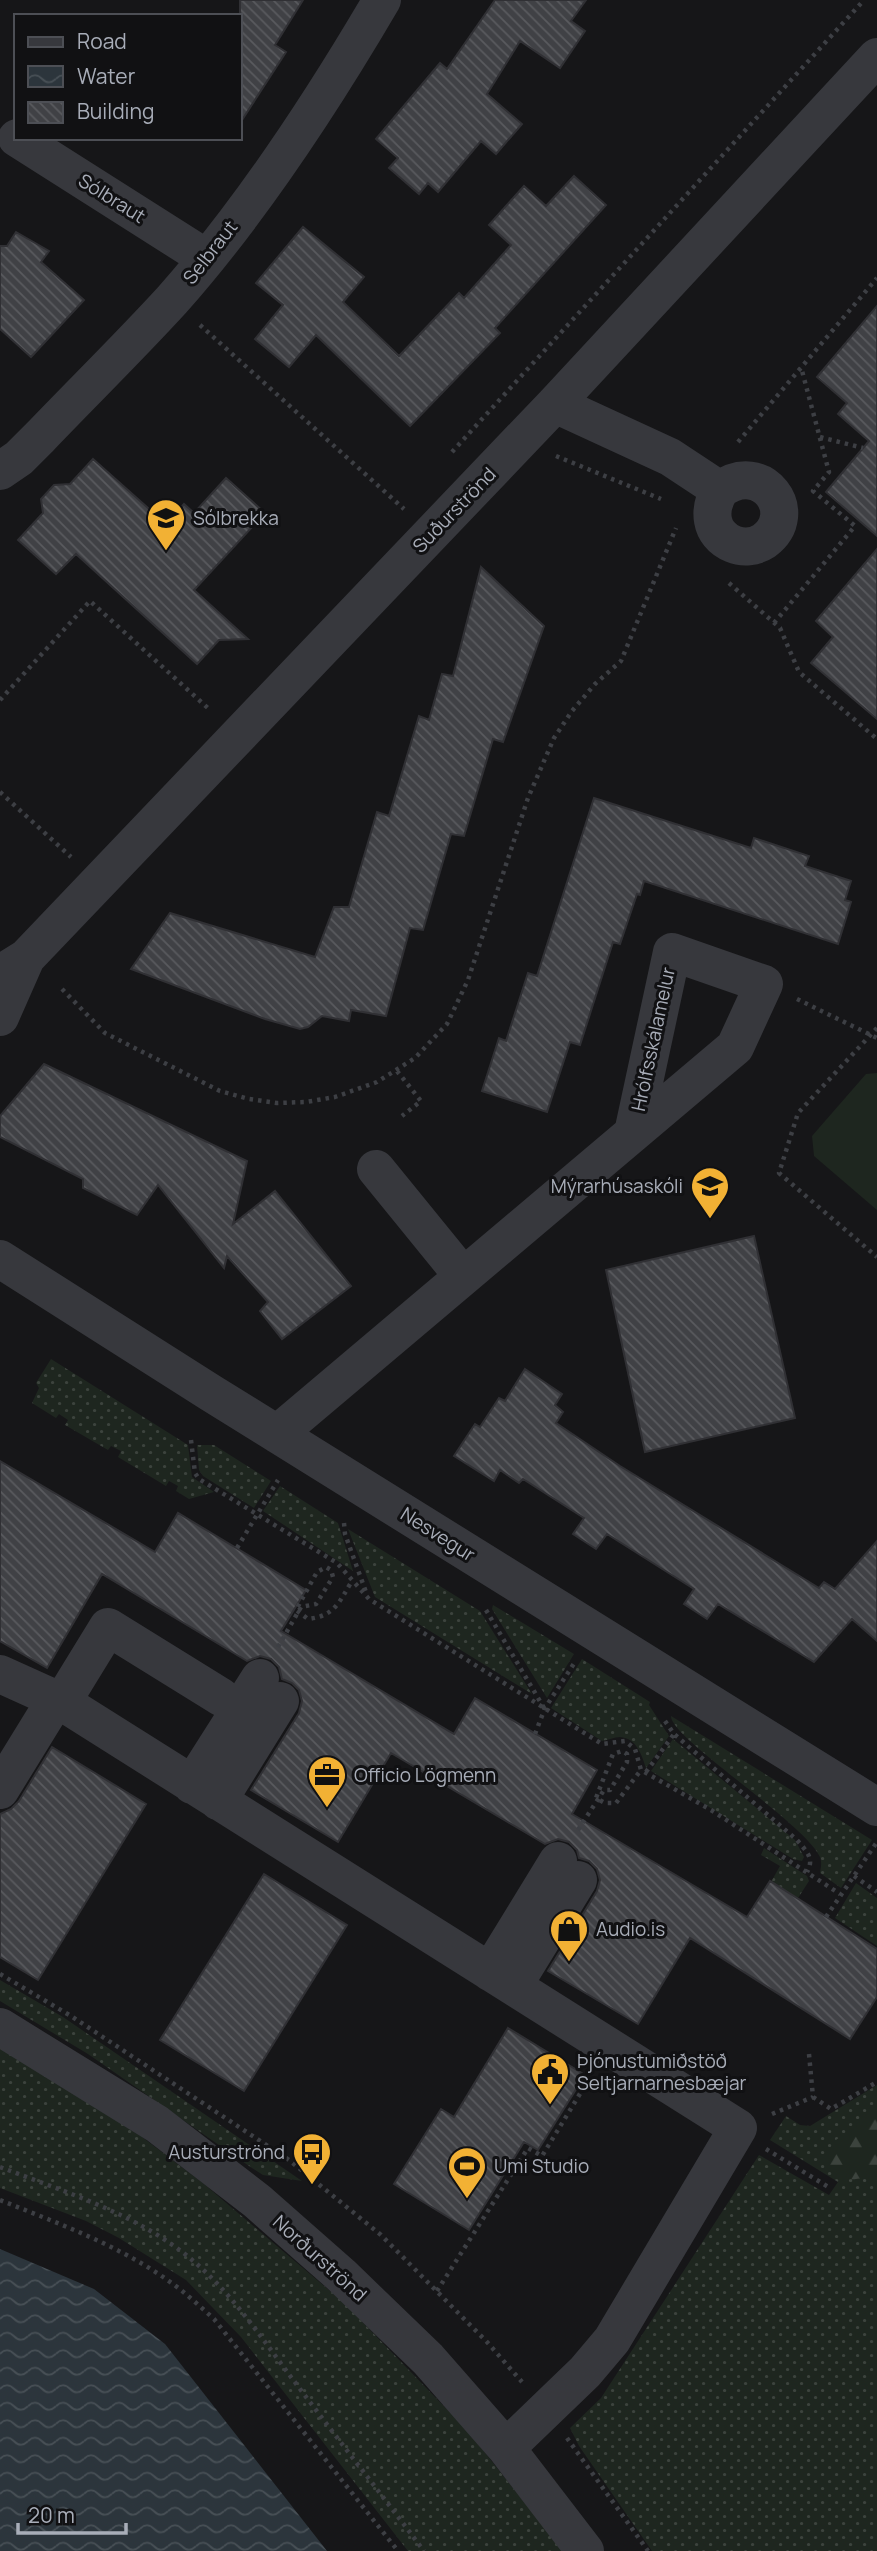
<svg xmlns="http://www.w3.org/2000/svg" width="877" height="2551" font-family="Manrope,sans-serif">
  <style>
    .grass { fill: url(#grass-dots) }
    .forest { fill: url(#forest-firs) }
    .garden { fill: #1e261f }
    .water { fill: url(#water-waves) }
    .building { fill: url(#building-back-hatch); stroke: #303034; stroke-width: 2 }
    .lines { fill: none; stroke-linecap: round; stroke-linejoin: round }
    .path { stroke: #3d3f44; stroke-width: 4.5; stroke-dasharray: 3.5 5; stroke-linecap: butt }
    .minor { stroke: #37383d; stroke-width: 38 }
    .labels { text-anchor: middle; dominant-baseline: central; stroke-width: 6; stroke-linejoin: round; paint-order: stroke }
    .street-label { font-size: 19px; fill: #a8adb8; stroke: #111113 }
    .poi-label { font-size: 19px; fill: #a8adb8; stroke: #111113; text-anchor: start }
  </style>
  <defs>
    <pattern id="grass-dots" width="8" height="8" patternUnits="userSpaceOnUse" patternTransform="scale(1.75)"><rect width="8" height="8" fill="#1e261f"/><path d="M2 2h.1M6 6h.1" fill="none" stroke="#3c433d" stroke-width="1.8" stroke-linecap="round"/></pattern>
    <pattern id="forest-firs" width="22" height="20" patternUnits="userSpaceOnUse" patternTransform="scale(1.75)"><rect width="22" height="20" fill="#1e261f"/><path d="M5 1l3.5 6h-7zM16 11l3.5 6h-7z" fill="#3c433d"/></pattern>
    <pattern id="water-waves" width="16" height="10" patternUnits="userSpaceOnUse" patternTransform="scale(1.75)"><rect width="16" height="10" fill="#2c353c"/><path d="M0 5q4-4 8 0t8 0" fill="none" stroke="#485056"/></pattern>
    <pattern id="building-back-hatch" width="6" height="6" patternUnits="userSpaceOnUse" patternTransform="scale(1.75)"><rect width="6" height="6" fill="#404145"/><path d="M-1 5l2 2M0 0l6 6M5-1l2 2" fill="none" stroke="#595a5e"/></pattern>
  </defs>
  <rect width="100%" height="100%" fill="#161618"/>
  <path class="grass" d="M51,1359l137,86 4,32 22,15 -25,7 -13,-8 2,-5 -9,-5 -3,5 -48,-29 3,-6 -10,-5 -3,4 -43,-25 3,-5 -9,-6 -3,4 -24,-15 7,-15 -3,-5z
    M197,1445h17l57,36 -17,27 -51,-32 -4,-6z
    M280,1486l58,37 15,48 -90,-60z
    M348,1529l132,82 52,83 -157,-97z
    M493,1605l81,49 -27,44 -55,-89z
    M582,1659l68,43 -1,3 20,31 -23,32c-4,-12 -9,-30 -26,-31 -6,0 -12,3 -18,4l-51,-33z
    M671,1716l201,124 -31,48 -21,-15c1,-6 2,-10 0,-16 -16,-35 -150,-119 -149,-141z
    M673,1739l122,101 9,17 -2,4 -9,-2 -142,-88z
    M764,1848l43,28 2,5 -11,17 -27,-16 9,-16 -19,-11z
    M856,1883l21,15v48l-42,-28z
    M0,1980l63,37 239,164 -39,-6 -11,-7 -164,-114 -88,-53z
    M0,2046l142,91 62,47 139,118 124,128 96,121h-155l-167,-214 -55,-57 -67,-42 -33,-17 -86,-33z
    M877,2085v466h-225l-73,-105 -9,-18 31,-30 158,-243 70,40 9,-13 -68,-42 16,-24 14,9 10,1z"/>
  <path class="forest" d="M877,2111v64c-24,5 -36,10 -51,-13l7,-20z"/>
  <path class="garden" d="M877,1073v137l-63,-54 -2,-20 54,-62z"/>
  <path class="water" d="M0,2249l94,40 71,55 162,207h-327z"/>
  <path class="building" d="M240,0h63l-28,45 11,7 -46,71z
    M495,0h91l-15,21 14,10 -25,37 -40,-27 -33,53 35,30 -26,30 -15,-13 -43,51 -10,-9 -9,11 -30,-26 9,-10 -22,-19 64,-76 7,6z
    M574,176l32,29 -111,123 5,5 -90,93 -94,-91 -27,32 -34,-28 28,-34 -27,-22 47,-56 61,50 -21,25 56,54 60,-63 5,5 47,-53 -22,-20 35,-39 22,20z
    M16,232l33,19 -8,11 43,38 -53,57 -31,-28v-83h7z
    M877,306v230l-51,-44 43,-51 -31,-27 9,-11 -30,-26z
    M93,459l73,65 18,-20 10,9 32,-35 39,35 -71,77 54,49 -29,1 -22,24 -121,-110 -20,20 -38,-34 25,-27 -2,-14 13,-14 16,-1z
    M877,549v170l-66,-56 22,-26 -17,-16z
    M481,567l63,59 -41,116 -10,-3 -29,97 -13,-2 -28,96 -13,-2 -24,88 -35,-6 -2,11 -27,-5 -14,11 -8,2 -35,-10 -134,-50 39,-56 145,44 19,-50h15l28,-95 12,4 30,-100 10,4 13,-46 11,2z
    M594,798l157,50 3,-10 55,18 -4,10 46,15 -6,19 6,2 -13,42 -194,-63 -4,14 -3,-1 -17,50 -7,-2 -33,103 -10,-3 -23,70 -65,-21 17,-53 7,3 22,-68 9,3z
    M44,1064l203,97 -14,63 42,-33 76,95 -69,53 -22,-28 8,-9 -41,-46 -3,12 -66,-83 -21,30 -54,-27v-9l-83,-42v-21z
    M754,1236l41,182 -150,34 -39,-182z
    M525,1369l37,25 -7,11 8,7 -7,11 64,43 199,122 5,-6 11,7 42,-48v100l-25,-22 -38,43 -96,-58 -11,15 -23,-15 10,-15 -87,-55 -11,15 -23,-15 11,-16 -61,-39 -4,4 -19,-13 -6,11 -40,-25 21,-32 5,3 19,-29 6,3z
    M0,1461l155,91 23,-39 128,77 -25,41 173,103 21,-36 122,72 -25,44 175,103 23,-36 107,68v48l-27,42 -160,-101 -52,86 -90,-53 49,-80 3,-11 -3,-11 -8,-8 -10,-3 -2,-8 -8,-8 -11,-3 -13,5 -154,-91 -53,89 -87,-52 48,-77 3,-12 -3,-11 -7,-7 -10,-4 -3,-12 -8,-8 -11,-3 -13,5 -145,-87 -55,94 -47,-27z
    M52,1747l94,57 -108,176 -38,-23v-143l11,-5 8,-8z
    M264,1874l83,51 -103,166 -84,-51z
    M508,2028l77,47 -47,75 -14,-8 -55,88 -75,-46 47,-75 13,8z"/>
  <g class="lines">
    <path class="path" d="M200,325l204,184
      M820,437l43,11
      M738,442l139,-164
      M452,452l412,-452
      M556,456l105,43
      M729,583l51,45 19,44 78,67
      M774,623l81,-97 -42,-35 16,-19 -28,-105
      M0,700l90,-99 120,109
      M0,792l71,65
      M62,989l43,44 115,58 29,8 28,4 29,-1 29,-5 42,-15 38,-24 32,-34 21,-44 60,-182 26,-60 18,-27 23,-27 26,-23 55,-133
      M797,999l80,39
      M877,1028l-79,85 -19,60 98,84
      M397,1071l24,30 -19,15
      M191,1440l4,33 4,6 138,84 32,36 233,145 23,-3 10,8 6,21 70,40 129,84
      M344,1523l1,11 22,61
      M237,1548l41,-68
      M486,1610l58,98
      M278,1647l23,-40 15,-3 17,-27 -2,-7 -5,-3 -9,5 -21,38 12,9c27,-3 31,-17 44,-38
      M665,1721l9,13 123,106c9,11 18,18 10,32
      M535,1734l10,-26 30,-46
      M646,1772l28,-38
      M578,1830l26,-40h6l17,-28v-8l-5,-3 -9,3 -17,44 9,5h11l25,-33
      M854,1876l23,16
      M826,1917l51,-75
      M0,1974l71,42 218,144 92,75 106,107 35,40
      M809,2054l4,43
      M813,2097l18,12 46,-27
      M772,2114l41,-17
      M766,2149l64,39
      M0,2167c65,25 137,47 191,92 41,34 72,81 103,122 43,57 87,113 130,170
      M0,2200c62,25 127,48 181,90 11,9 22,19 33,29l184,232
      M437,2291l91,-143 14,8 47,-77
      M567,2438l81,113"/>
    <path class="minor" d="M17,138l189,120
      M555,404l115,53 50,33c-12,19 -11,44 13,54 10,4 22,3 31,-3 38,-28 -2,-83 -44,-51
      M0,471l19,-13 20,-20c44,-46 90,-91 133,-138 80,-90 149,-196 210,-300
      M0,974l26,-16 529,-554 322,-347
      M0,1017l26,-59
      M376,1169l87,107
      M0,1259l211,134 666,414
      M277,1434l458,-387 29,-63 -92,-32 -39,181
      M0,1674l62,28 676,426 -126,212 -27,32 -79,76
      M62,1702l46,-75 113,70
      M192,1785l68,-107
      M0,1790l56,-91
      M218,1801l62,-100
      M490,1972l68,-111
      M513,1986l65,-106
      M0,2027l157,97 100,77 84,74 87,84 78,89 79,103"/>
  </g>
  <defs>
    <symbol id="school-pin" viewBox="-11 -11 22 30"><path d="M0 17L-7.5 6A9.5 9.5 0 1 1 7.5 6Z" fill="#f2b134" stroke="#111113"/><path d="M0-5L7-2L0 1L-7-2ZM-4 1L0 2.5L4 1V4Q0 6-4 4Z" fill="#111"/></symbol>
    <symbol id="office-pin" viewBox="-11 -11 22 30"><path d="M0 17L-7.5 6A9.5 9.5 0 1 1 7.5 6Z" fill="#f2b134" stroke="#111113"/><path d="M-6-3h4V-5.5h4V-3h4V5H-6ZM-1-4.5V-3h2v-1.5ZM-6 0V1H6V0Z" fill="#111"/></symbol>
    <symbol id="shop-pin" viewBox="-11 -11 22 30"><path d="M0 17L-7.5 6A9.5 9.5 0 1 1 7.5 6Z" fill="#f2b134" stroke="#111113"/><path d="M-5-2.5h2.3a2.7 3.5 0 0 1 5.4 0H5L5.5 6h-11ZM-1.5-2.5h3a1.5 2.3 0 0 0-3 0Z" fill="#111"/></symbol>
    <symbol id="civic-pin" viewBox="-11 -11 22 30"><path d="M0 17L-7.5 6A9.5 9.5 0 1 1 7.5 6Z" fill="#f2b134" stroke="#111113"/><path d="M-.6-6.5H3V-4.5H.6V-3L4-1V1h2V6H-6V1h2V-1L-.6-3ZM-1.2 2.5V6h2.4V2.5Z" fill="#111"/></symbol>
    <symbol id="bus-pin" viewBox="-11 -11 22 30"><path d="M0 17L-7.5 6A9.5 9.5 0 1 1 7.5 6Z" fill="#f2b134" stroke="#111113"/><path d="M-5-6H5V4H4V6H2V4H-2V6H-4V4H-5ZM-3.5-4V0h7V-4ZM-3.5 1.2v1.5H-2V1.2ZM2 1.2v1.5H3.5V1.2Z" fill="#111"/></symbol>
    <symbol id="stadium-pin" viewBox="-11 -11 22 30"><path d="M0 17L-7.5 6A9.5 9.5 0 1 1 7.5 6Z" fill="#f2b134" stroke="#111113"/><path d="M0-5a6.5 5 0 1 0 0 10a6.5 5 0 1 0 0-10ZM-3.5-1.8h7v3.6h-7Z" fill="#111"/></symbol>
  </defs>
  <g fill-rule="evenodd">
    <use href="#school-pin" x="144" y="496" width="44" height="60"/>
    <use href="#school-pin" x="688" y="1164" width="44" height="60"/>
    <use href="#office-pin" x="305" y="1753" width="44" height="60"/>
    <use href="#shop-pin" x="547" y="1907" width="44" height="60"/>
    <use href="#civic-pin" x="528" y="2050" width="44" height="60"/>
    <use href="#bus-pin" x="290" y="2130" width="44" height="60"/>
    <use href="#stadium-pin" x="445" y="2144" width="44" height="60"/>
  </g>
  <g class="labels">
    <g class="street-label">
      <text transform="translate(112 198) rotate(32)">Sólbraut</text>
      <text transform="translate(210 252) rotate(-52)">Selbraut</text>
      <text transform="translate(454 510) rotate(-46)">Suðurströnd</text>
      <text transform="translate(653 1039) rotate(-78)">Hrólfsskálamelur</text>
      <text transform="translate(438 1534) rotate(32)">Nesvegur</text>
      <text transform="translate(320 2258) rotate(42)">Norðurströnd</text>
    </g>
    <g class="poi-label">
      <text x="193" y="518">Sólbrekka</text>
      <text x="683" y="1186" text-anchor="end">Mýrarhúsaskóli</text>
      <text x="354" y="1775">Officio Lögmenn</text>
      <text x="596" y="1929">Audio.is</text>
      <text x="577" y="2061">Þjónustumiðstöð<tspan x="577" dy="22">Seltjarnarnesbæjar</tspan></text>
      <text x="285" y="2152" text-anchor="end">Austurströnd</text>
      <text x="494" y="2166">Umi Studio</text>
    </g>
  </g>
  <rect x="14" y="14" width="228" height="126" fill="#111113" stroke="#4d4f55" stroke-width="2"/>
  <rect x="28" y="37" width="35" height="10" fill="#37383d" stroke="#4d4f55" stroke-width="2"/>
  <text x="77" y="49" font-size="21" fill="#a8adb8">Road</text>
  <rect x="28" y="66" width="35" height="21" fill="url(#water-waves)" stroke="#4d4f55" stroke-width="2"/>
  <text x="77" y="84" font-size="21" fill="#a8adb8">Water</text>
  <rect x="28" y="102" width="35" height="21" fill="url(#building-back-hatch)" stroke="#4d4f55" stroke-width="2"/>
  <text x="77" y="119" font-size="21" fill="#a8adb8">Building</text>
  <path d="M18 2523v10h108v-10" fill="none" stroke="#a8adb8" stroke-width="3.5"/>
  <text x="28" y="2523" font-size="21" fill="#a8adb8" stroke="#111113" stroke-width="5" paint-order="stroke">20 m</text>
</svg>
